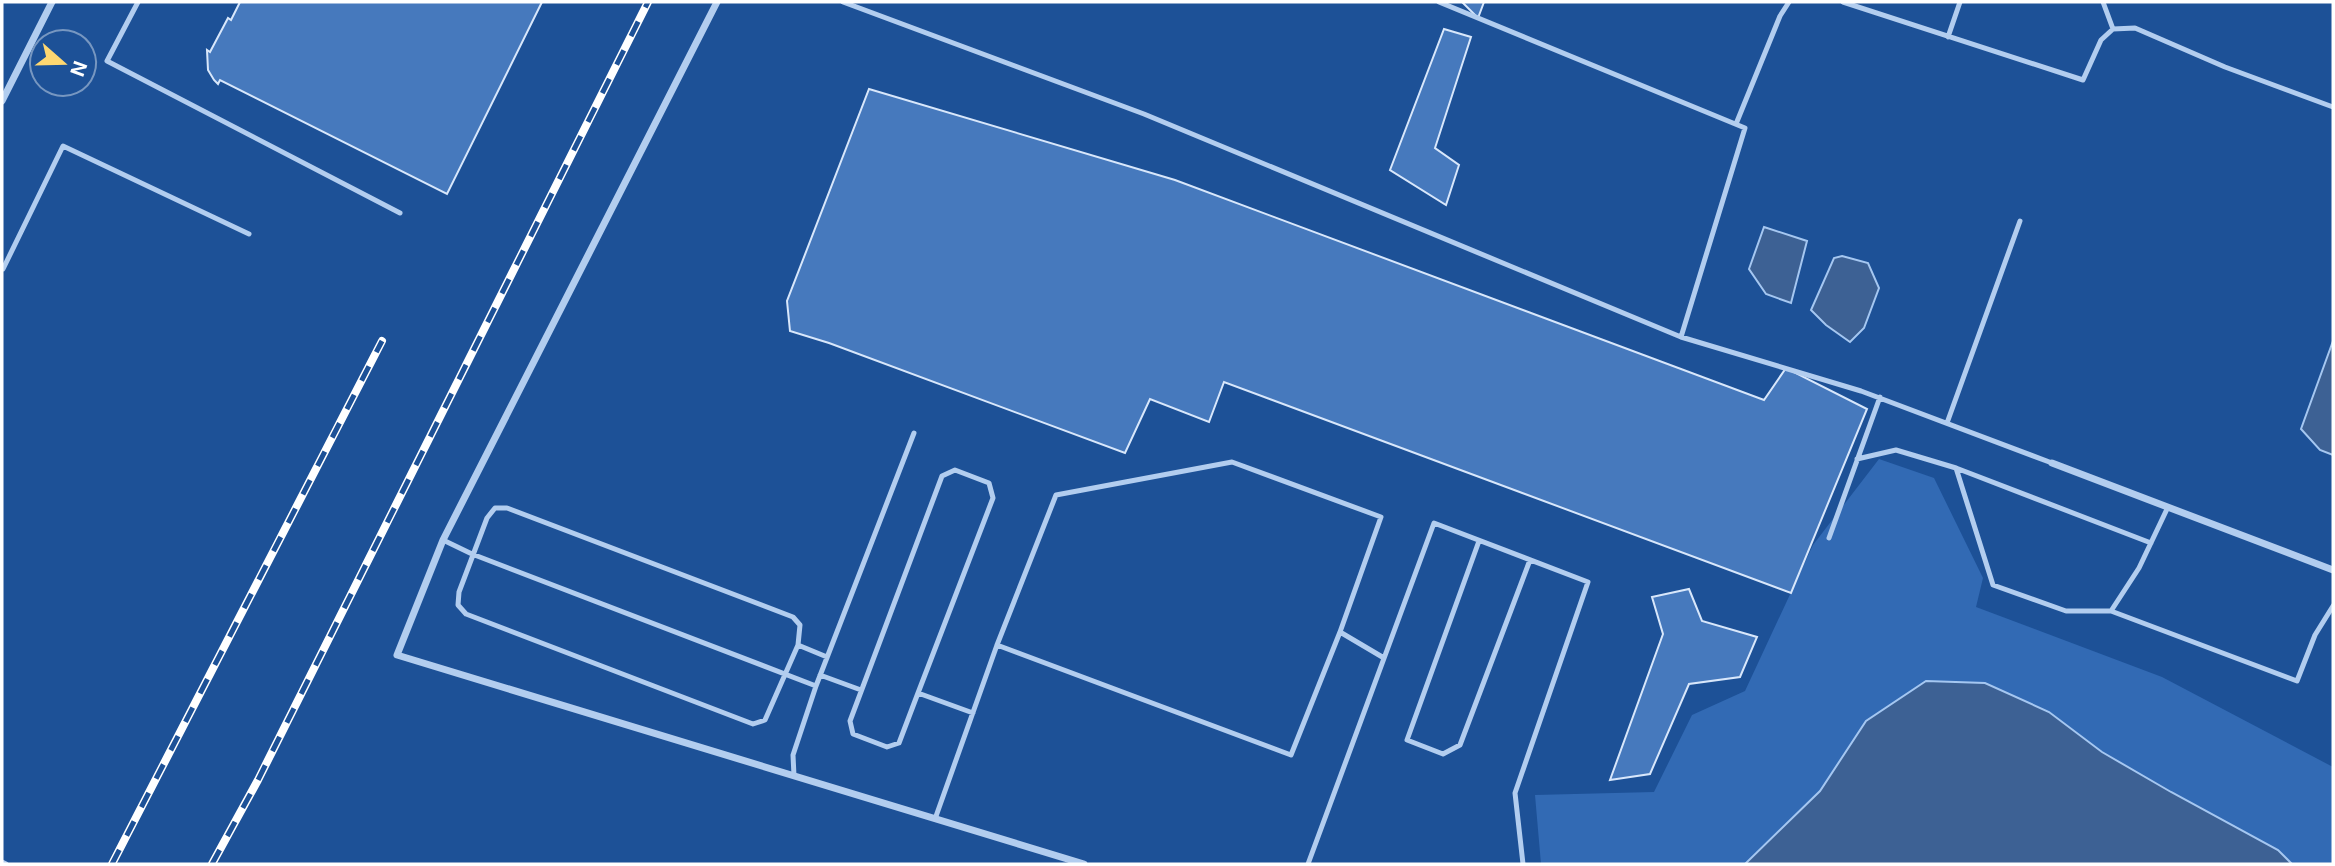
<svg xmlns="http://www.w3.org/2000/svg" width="2335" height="866" font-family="Inter,sans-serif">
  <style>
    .green { fill: #326ab4 }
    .water { fill: #3d6194; stroke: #a5c7f1; stroke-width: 2 }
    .building { fill: #4679bd; stroke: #d8e7fb; stroke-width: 2 }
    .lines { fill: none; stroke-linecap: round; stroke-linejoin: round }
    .lane { stroke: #b2cdef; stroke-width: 5 }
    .street { stroke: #b2cdef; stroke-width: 7 }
    .rail-casing { stroke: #fff; stroke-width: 8 }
    .rail { stroke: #1d5197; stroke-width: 5; stroke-dasharray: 16; stroke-linecap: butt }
  </style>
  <rect width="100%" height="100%" fill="#1d5197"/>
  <path class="green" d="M1879,459l55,19 49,100 -7,29 186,70 171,90v97h-792l-6,-69 119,-3 38,-77 53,-24 68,-146z"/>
  <path class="water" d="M1764,227l43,14 -16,62 -25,-9 -17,-25z
    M1842,256l26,7 11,25 -15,40 -14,14 -24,-17 -15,-15 23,-52z
    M2333,341v114l-13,-5 -19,-21z
    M1926,681l59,2 64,29 53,40 69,40 107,58 14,14h-547l75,-73 46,-70z"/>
  <path class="building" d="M240,2h302l-95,192 -227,-114 -2,4 -4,-4 -6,-10 -1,-20 3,2 18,-34 3,2z
    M1462,2h22l-6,16z
    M1444,29l27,8 -36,111 24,17 -13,40 -56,-35z
    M869,89l306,91 589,220 22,-32 81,41 -76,184 -567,-211 -15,40 -59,-23 -25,54 -296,-110 -39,-12 -3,-30z
    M1689,589l13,32 55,16 -17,40 -51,7 -39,90 -40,6 53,-146 -11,-37z"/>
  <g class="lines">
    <path class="lane" d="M138,2l-31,59 293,152
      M843,2l301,112 537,223 180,54 191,72
      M1439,2l306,126 -64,209
      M1843,2l240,78 18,-40 12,-11 22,-1 90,39 108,40
      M2103,2l10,27
      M1948,37l12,-35
      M1736,124l44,-108 9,-14
      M3,269l60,-123 186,88
      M1947,423l73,-202
      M1857,459l39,-9 60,18
      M2168,507l-29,61 -28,43 186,70 18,-46 18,-29
      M1829,538l51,-141
      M443,540l29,14 344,132
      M1479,541l-72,199 36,14 17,-9 70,-185
      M2111,611h-45l-73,-26 -37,-117 195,75
      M798,645l-33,75 -12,4 -287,-110 -8,-9 1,-13 28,-74 8,-10h12l286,109 7,8 -2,20 29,12
      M997,645l294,110 49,-123
      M820,675l41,15
      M918,693l-19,50 -12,4 -34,-13 -3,-13 92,-245 13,-6 34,13 4,15 -75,195 55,20
      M794,776l-1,-21 23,-69 98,-253
      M935,819l62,-174 59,-150 176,-33 149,55 -41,115 44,26
      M2,862l4,2
      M1308,864l126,-341 154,59 -73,211 8,71"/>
    <path class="street" d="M717,2l-274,538 -46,115 687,209
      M2,101l50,-99
      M2052,463l281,107"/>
    <defs>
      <path id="rail" d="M112,864l270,-523
        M212,864l46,-84 390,-778"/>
    </defs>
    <use href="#rail" class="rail-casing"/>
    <use href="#rail" class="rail"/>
  </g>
  <rect width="2335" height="866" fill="none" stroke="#ffffff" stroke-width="7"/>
  <g transform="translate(63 63) rotate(110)"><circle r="33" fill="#1d5197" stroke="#7797c1" stroke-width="2"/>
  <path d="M0-5L12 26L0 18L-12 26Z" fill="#fed771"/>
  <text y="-10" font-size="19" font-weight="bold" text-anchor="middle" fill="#ffffff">N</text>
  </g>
</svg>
